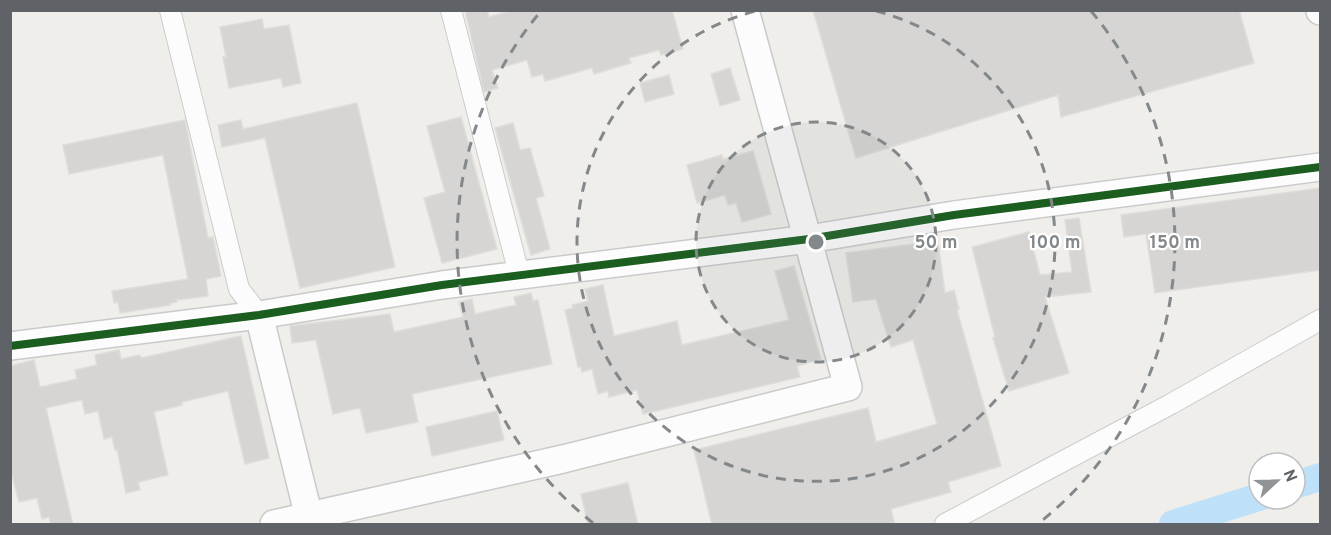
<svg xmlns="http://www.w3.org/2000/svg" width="1331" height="535" font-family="Overpass,sans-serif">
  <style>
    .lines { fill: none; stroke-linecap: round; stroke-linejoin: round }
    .river { stroke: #bfe0f9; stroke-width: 28 }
    .building { fill: #d6d5d3; stroke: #deddd9; stroke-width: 1.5 }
    .street-casing { stroke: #cbcccc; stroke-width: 22 }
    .secondary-casing { stroke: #cacacb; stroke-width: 30 }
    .street { stroke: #fdfcfc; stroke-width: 20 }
    .secondary { stroke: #fdfcfc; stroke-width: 27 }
    .cycleway-casing { stroke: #fff; stroke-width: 11 }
    .cycleway { stroke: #1b5e20; stroke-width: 8 }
    .ring { fill: none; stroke: #84888a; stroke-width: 3; stroke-dasharray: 10 8 }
    .centre { fill: #84888a; stroke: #fff; stroke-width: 3 }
    .ring-label { font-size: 18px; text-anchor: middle; font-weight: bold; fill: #84888a; stroke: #fff; stroke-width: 4.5; stroke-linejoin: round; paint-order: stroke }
  </style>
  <rect width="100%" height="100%" fill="#efeeea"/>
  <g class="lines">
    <path class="river" d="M1295,485l25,-8
      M1173,524l86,-27"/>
  </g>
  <path class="building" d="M465,10h22l2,7 24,-7h159l11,39 -22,6 -2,-5 -30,8 2,5 -37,11 -2,-6 -47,13 -2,-7 -11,3 -5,-17 -35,10 6,18 -14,4z
    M813,10h426l15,53 -193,54 -3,-22 -202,63z
    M262,19l2,10 25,-4 12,58 -18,4 -2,-9 -52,10 -6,-31h3l-6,-30z
    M730,68l10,32 -20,6 -9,-32z
    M669,75l5,19 -29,8 -5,-19z
    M357,103l38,164 -95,21 -35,-150 -43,9 -4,-22 23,-5 2,9z
    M461,117l36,132 -55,14 -18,-65 21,-6 -18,-66z
    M185,120l23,118 5,-1 8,39 -15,3 2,17 -32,4 1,2 -7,1v2l-50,8 -2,-11 -4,1 -2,-12 76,-12 -25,-124 -94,19 -6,-29z
    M513,123l7,27 10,-2 14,48 -8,2 14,51 -19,6 -36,-127z
    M753,151l18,63 -29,8 -6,-19 -8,2 -3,-10 -28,8 -10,-38 35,-10 1,4z
    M1320,188v82l-165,23 -9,-59 -22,3 -3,-22z
    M1079,218l12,74 -46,5 24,76 -60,18 -16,-53 2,-1 -23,-90 57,-15 11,43 32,-3 -7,-52z
    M938,241l7,52 9,-3 5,19 -2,1 44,156 -53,16 3,10 -60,17 3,13 -10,3h-172l-18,-75 174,-42 8,34 61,-18 -24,-84 -22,7 -15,-48 -23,3 -7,-49z
    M794,266l27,93 -24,7 3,11 -157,37 -6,-24 -28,7 -1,-6 -10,3 -6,-25 -10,3 -1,-5h-3l-13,-57 8,-2 -1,-3 16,-4 -3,-12 18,-4 11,51 63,-15 5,24 107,-25 -14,-49z
    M531,293l2,8 5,-1 14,64 -140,30 6,28 -52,11 -6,-25 -27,6 -17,-74 -24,3 -2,-17 100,-12 4,18 69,-15 -4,-15 13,-3 3,15 41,-9 -2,-8z
    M241,336l28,122 -24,6 -17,-73 -46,11v3l-28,7 14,63 -30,7 2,8 -14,3 -9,-44 -2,1 -3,-13 -8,2 -6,-28 -13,3 -3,-14 -36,8 27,117h-22l-2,-8 -7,2 -5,-21 -18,4 -9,-35v-101l24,-6 6,27 37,-8 -2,-9 22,-5 -2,-10 24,-5 2,9 19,-4 1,3z
    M497,411l7,29 -72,16 -6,-29z
    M628,483l10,42h-50l-7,-31z"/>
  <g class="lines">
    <defs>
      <path id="street" d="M170,10l69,279 20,26
        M451,10l68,264
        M945,524l226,-120 149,-84"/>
      <path id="secondary" d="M1320,10v1
        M259,315l50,202
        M10,346l249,-31 183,-30 367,-46 145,-24 366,-48
        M274,524l289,-65 285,-72 -103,-377"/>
    </defs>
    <use href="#street" class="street-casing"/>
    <use href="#secondary" class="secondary-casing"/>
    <use href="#street" class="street"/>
    <use href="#secondary" class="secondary"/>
    <defs>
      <path id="cycleway" d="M10,346l249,-31 183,-30 367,-46 145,-24 366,-48"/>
    </defs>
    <use href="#cycleway" class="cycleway-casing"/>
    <use href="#cycleway" class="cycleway"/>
  </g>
  <circle cx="816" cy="242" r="120" fill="#84888a" fill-opacity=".12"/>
  <g class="ring">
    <circle cx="816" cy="242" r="120"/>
    <path d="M876 11A239 239 0 1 1 756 11"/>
    <path d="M593 523A359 359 0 0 1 541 11M1091 11A359 359 0 0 1 1039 523"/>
  </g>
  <circle cx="816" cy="242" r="9" class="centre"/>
  <g class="ring-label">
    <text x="936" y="248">50 m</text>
    <text x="1055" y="248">100 m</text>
    <text x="1175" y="248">150 m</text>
  </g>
  <rect width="1331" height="535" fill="none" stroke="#5f6368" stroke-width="24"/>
  <g transform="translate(1277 481) rotate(68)"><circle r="28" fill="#ffffff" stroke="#bfc1c3" stroke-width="1.5"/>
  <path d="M0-4.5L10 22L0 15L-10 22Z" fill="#919496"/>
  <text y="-9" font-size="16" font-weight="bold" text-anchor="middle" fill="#5f6368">N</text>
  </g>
</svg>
